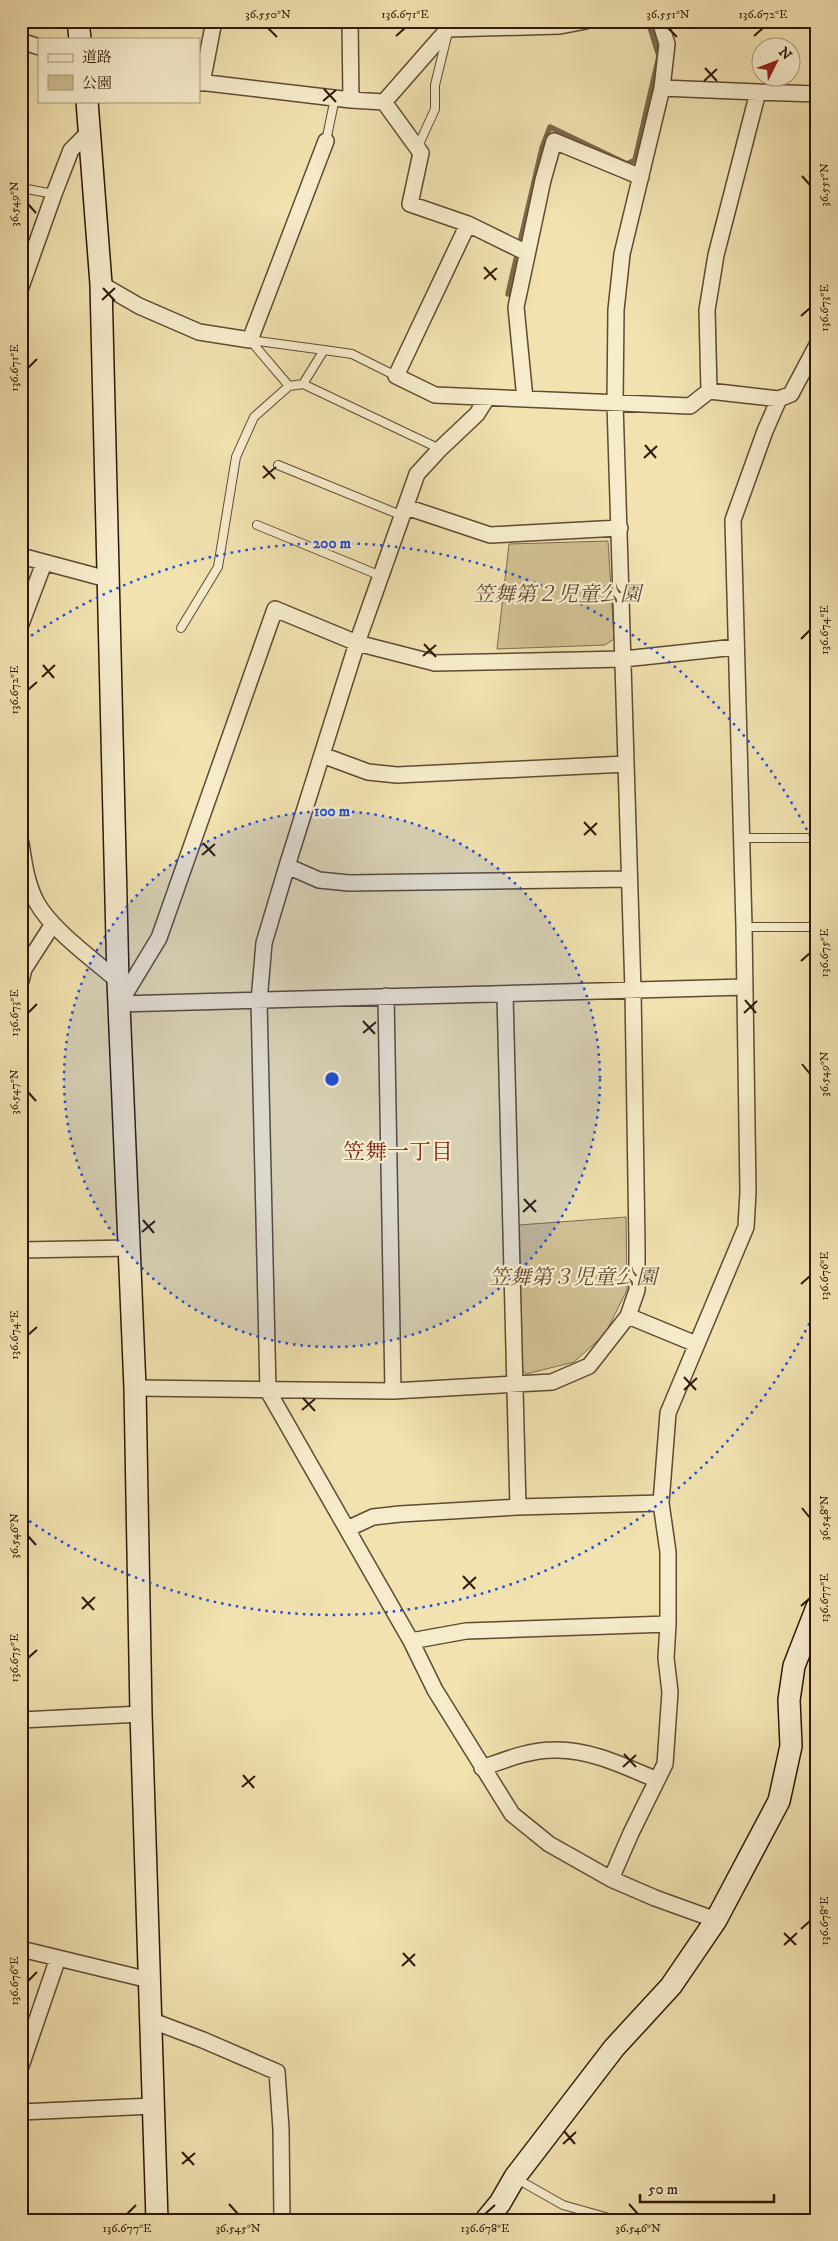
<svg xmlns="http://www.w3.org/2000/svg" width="838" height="2241" font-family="'IM FELL DW Pica','Noto Serif JP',serif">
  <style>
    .park { fill: #d0c093; stroke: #7f6c4e }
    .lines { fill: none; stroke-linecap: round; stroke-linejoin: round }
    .stream { stroke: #7b684b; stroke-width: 5.5 }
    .lane-casing { stroke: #5f4a32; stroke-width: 10 }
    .street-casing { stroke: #5f4a32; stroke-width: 18 }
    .secondary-casing { stroke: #2e1808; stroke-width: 24 }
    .lane { stroke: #f6eccc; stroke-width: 8 }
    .street { stroke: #f6eccc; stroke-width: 15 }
    .secondary { stroke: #f6eccc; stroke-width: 21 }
    .ticks { fill: none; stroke: #2e1808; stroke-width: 2 }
    .ring { fill: none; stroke: #1d4ed8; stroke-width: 2.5; stroke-dasharray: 2.5 5 }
    .labels { text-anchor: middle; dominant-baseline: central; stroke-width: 4.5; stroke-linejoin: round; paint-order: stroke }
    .park-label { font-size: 21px; font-style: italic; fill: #5f4a32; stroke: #f6eccc }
    .neighbourhood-label { font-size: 22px; fill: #7a1f14; stroke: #f6eccc }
    .centre { fill: #1d4ed8; stroke: #f6eccc; stroke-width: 2.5 }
    .ring-label { font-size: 15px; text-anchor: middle; font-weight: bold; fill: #1d4ed8; stroke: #f6eccc; stroke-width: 4.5; stroke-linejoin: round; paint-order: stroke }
    .neatline { fill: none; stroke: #2e1808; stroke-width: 2 }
    .ticks-label { font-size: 12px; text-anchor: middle; fill: #2e1808 }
  </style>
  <rect width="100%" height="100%" fill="#f1e2b0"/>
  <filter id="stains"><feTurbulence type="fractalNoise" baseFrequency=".004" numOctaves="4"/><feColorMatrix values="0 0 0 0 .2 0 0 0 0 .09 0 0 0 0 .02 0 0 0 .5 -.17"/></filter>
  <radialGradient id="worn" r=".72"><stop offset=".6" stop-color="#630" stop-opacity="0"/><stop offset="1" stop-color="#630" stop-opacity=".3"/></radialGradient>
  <path class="park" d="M608,541l6,98 -9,6 -108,4 12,-105z
    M626,1217l1,73 -22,44 -31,28 -48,12 -4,-5 -3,-144z"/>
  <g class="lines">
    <path class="stream" d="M508,294l34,-146 8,-21 77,37 8,-4 24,-104 -11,-35"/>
    <defs>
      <path id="lane" d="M326,141l9,-43
        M421,150l-1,-8 15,-33v-24l12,-49
        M21,188l33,6
        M250,340l74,10
        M250,340l39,46
        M303,384l21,-34 28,4 44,22
        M278,465l125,51
        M257,525l124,51
        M181,628l37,-61 18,-110 18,-40 35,-31 14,-2 137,65
        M741,838h76
        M744,927h73
        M517,2179l46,26 53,15"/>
      <path id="street" d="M350,21l1,79
        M21,41l18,6
        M199,82l152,18 33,2 64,-73 112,-3 26,-5
        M202,83l12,-62
        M662,88l96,4 -42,163 -9,55 2,81
        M758,92l59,2
        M384,102l37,51 -11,51 58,20 -72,152 39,19 255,11 19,-15 70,8 12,-5 26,-49
        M468,224l59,29
        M101,284l38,22 60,26 51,8 76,-199
        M21,287l33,-93 17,-44 19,-19
        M487,398l-10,16 -37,35 -23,25 -60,169 -70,223 -23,77 -5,58 9,390 143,250 24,49 77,124 37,30 62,35 44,19 61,22
        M525,399l-9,-92 27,-127 11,-39 87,36
        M406,507l84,28 130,-7
        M21,556l86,23
        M21,624l23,-61
        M322,755l46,17 29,3 229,-11
        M21,843c3,20 6,42 16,60 15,27 57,57 81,78
        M287,866l32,14 30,3 280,-4
        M21,981l3,-12 29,-45
        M505,995l13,512
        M386,996l7,395
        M119,1004l40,-66 116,-329 82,34 78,20 189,-4 112,-12
        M119,1004l626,-17
        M21,1250l109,-2
        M628,1316l68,28
        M135,1388l258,3 159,-9 37,-16 39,-50 9,-26v-45l-4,-254 -18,-588 1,-93 6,-56 40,-166 5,-44 -7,-23
        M347,1529l26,-12 27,-3 118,-7 143,-4
        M411,1641l55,-10 202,-7
        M21,1720l120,-6
        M482,1768c23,-8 47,-18 72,-18 36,-1 70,16 103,30
        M611,1879l20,-46 34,-69 5,-72 -4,-34 2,-34v-72l-7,-49 7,-90 78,-186 2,-35 -4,-265 -11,-407 32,-89 14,-32
        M21,1949l128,31
        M150,2020l53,20 74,32 4,57 1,91
        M21,2066l37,-108
        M21,2112l132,-6"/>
      <path id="secondary" d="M78,21l2,18
        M87,101l14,183 17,697 17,407 6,326 16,506
        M486,2220l14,-17 15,-26 99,-129 57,-62 45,-66 63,-119 12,-55 -2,-46 5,-34 23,-59"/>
    </defs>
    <use href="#lane" class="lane-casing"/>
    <use href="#street" class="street-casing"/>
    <use href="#secondary" class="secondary-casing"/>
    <use href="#lane" class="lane"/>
    <use href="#street" class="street"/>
    <use href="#secondary" class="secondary"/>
  </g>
  <path class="ticks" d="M268,28l9,9M668,28l9,9M396,36l9,-8M754,36l9,-8M705,68l12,13M704,81l13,-12M324,89l12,13M323,101l13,-11M802,176l8,9M28,204l8,9M484,267l12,13M484,279l13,-11M103,288l12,13M102,300l13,-12M801,316l9,-8M28,368l9,-9M645,445l11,13M644,458l13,-12M263,466l12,13M263,478l13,-11M801,639l9,-9M424,644l12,13M423,656l13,-11M43,665l11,13M42,677l13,-12M28,690l9,-8M584,822l12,13M584,835l13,-12M203,843l12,13M202,855l13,-11M801,961l9,-8M745,1000l11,13M28,1013l9,-9M744,1013l13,-12M363,1021l12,13M363,1033l13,-11M802,1064l8,10M28,1092l8,9M524,1199l12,13M523,1212l13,-12M143,1220l11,13M142,1232l13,-11M801,1284l9,-8M28,1335l9,-8M684,1377l12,13M684,1390l13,-12M303,1398l12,13M302,1410l13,-11M802,1508l8,10M28,1536l8,9M463,1576l12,13M463,1589l13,-12M82,1597l12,13M801,1606l9,-8M82,1609l13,-12M28,1658l9,-8M624,1754l12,13M623,1767l13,-12M243,1775l11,13M242,1787l13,-11M801,1929l9,-8M784,1933l12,12M784,1945l13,-12M403,1953l12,13M402,1966l13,-12M28,1981l9,-9M564,2131l11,13M563,2144l13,-12M182,2152l12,13M182,2164l13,-11M229,2204l9,10M629,2204l9,10M127,2214l9,-9M485,2214l10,-9"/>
  <circle cx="332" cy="1079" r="268" fill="#1d4ed8" fill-opacity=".12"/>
  <g class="ring">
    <circle cx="332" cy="1079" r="268"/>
    <path d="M816 1310A536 536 0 0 1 25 1518M25 640A536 536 0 0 1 816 848"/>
  </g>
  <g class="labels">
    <g class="park-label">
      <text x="557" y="595">笠舞第２児童公園</text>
      <text x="573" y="1278">笠舞第３児童公園</text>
    </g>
    <g class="neighbourhood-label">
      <text x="398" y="1152">笠舞一丁目</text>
    </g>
  </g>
  <circle cx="332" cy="1079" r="8" class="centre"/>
  <g class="ring-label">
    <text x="332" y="548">200 m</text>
    <text x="332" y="816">100 m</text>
  </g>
  <rect width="838" height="2241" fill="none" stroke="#f1e2b0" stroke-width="55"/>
  <rect x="38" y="38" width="162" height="65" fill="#f6eccc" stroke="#a6977e"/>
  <rect x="48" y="54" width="25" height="8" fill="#f6eccc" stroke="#a6977e"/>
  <text x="82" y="62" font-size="15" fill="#2e1808">道路</text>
  <rect x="48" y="75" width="25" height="15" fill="#d0c093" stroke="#a6977e"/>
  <text x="82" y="88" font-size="15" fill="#2e1808">公園</text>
  <g transform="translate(776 62) rotate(48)"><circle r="24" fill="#f6eccc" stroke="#a6977e"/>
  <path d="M0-4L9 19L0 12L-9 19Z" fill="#8f2418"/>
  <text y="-8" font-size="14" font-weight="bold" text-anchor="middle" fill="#2e1808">N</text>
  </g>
  <path d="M640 2194v8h134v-8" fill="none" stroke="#2e1808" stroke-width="2.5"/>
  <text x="648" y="2194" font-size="15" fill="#2e1808" stroke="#f6eccc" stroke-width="4" paint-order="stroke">50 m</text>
  <rect x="28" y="28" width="782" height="2186" class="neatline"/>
  <g class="ticks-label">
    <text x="268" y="18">36.550°N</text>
    <text x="405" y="18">136.671°E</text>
    <text x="668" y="18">36.551°N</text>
    <text x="763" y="18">136.672°E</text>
    <text transform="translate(824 185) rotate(-90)" y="4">36.551°N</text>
    <text transform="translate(14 204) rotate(-90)" y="4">36.549°N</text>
    <text transform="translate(824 308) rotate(-90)" y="4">136.673°E</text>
    <text transform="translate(14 368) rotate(-90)" y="4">136.671°E</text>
    <text transform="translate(824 630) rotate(-90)" y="4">136.674°E</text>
    <text transform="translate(14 690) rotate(-90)" y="4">136.672°E</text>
    <text transform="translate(824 953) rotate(-90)" y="4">136.675°E</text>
    <text transform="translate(14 1013) rotate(-90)" y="4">136.673°E</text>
    <text transform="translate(824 1074) rotate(-90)" y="4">36.549°N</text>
    <text transform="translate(14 1092) rotate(-90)" y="4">36.547°N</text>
    <text transform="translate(824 1276) rotate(-90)" y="4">136.676°E</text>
    <text transform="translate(14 1335) rotate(-90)" y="4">136.674°E</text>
    <text transform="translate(824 1518) rotate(-90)" y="4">36.548°N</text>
    <text transform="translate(14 1536) rotate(-90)" y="4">36.546°N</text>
    <text transform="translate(824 1598) rotate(-90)" y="4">136.677°E</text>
    <text transform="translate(14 1658) rotate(-90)" y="4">136.675°E</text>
    <text transform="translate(824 1921) rotate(-90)" y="4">136.678°E</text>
    <text transform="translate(14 1981) rotate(-90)" y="4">136.676°E</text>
    <text x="127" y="2232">136.677°E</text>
    <text x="238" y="2232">36.545°N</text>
    <text x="485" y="2232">136.678°E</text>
    <text x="638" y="2232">36.546°N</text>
  </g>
  <rect width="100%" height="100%" filter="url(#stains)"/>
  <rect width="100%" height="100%" fill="url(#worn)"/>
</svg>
